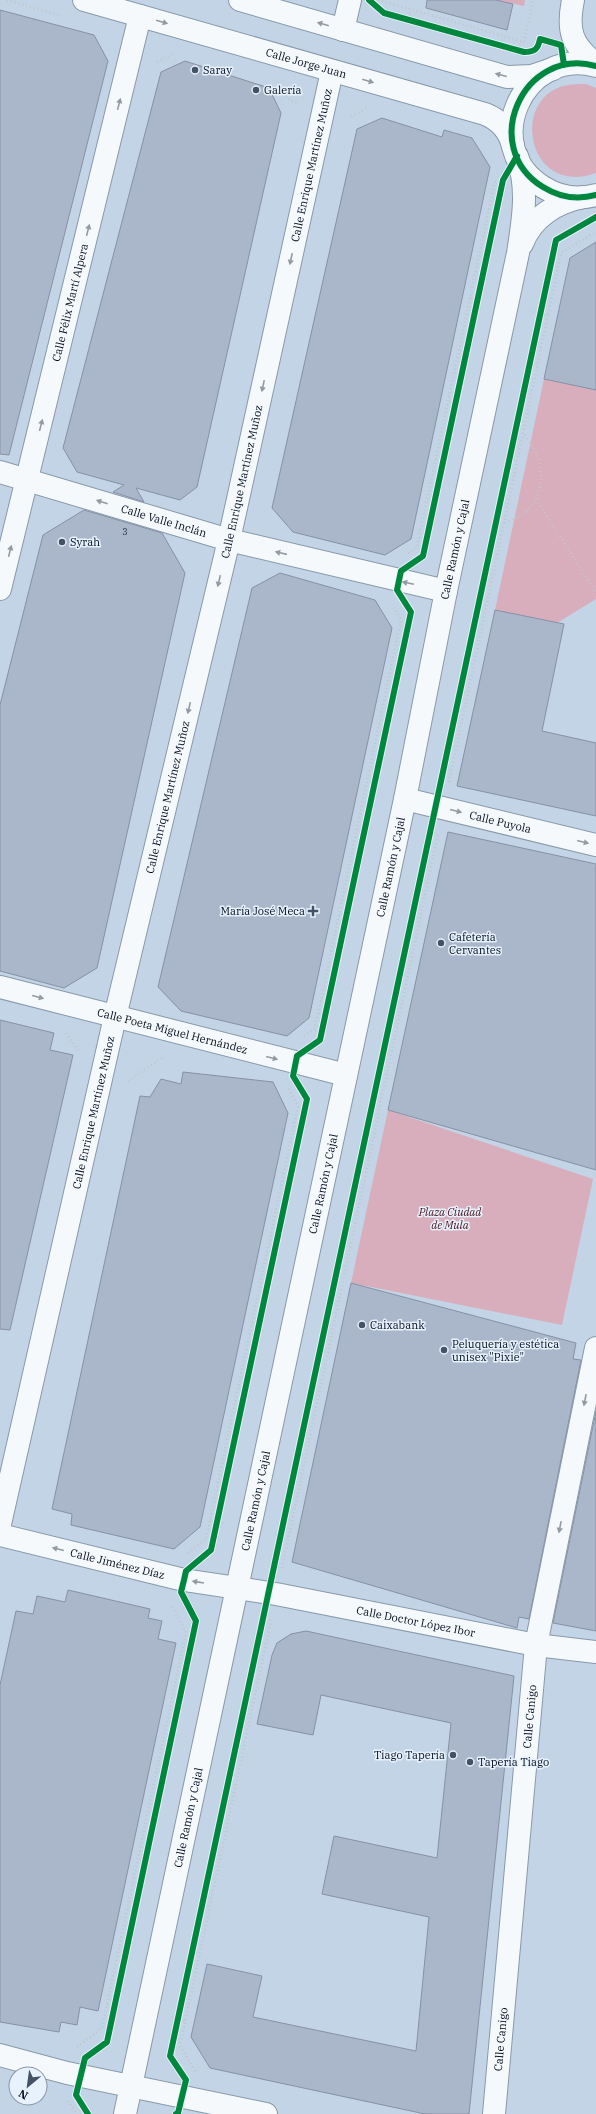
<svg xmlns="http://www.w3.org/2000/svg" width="596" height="2114" font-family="'IBM Plex Serif',serif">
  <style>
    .green { fill: #d8aebd }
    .building { fill: #aab6ca; stroke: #8691a5 }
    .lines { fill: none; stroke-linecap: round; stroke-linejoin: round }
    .minor-casing { stroke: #8799aa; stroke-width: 24 }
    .secondary-casing { stroke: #8799aa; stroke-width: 24 }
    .primary-casing { stroke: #8799aa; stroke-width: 24 }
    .path { stroke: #c1c6cc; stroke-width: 2.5; stroke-dasharray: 1 3; stroke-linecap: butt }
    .minor { stroke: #f6f9fb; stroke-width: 22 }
    .secondary { stroke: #f6f9fb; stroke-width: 22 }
    .primary { stroke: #f6f9fb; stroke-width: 22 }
    .cycleway-casing { stroke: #e8f2fd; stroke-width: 8 }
    .cycleway { stroke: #00873e; stroke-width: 6 }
    .oneway { fill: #949aa3 }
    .poi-dot { fill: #445265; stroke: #e8f2fd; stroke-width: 1.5 }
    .labels { text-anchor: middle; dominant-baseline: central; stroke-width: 3; stroke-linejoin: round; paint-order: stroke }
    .number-label { font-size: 9px; fill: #2a364a }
    .street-label { font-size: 11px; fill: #000c1f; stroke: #e8f2fd }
    .poi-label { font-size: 11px; fill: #000c1f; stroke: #e8f2fd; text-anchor: start }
    .park-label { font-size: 11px; font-style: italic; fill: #481420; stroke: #e8f2fd }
  </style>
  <rect width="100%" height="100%" fill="#c3d4e6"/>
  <path class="green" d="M496,0h29l-1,6z
    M586,84l10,4v85c-70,25 -87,-78 -28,-88 5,-1 12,-1 18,-1z
    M544,379l52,11v209l-39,24 -62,-13z
    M388,1110l205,69 -31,146 -211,-42z"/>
  <path class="building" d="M427,0h69l17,4 -6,26 -81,-22z
    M0,10l94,25 14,26 -99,394 -9,-1z
    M185,61l84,27 12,25 -84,374 -17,13 -44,-12 8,14 -31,-10 11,-7 -47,-13 -14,-24 98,-376z
    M382,118l60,19 2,-7 28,8 18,29 -79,372 -26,16 -92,-23 -21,-24 85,-379z
    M596,242v148l-52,-11 26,-121z
    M84,510l78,23 23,40 -88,395 -33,20 -64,-17v-266l43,-170z
    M280,573l95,27 17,28 -83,390 -22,18 -106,-25 -23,-24 94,-399z
    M495,610l69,14 -22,107 54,12v73l-139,-30z
    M448,832l148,32v306l-208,-60z
    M0,1020l54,13 -4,17 23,5 -63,275 -10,-1z
    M183,1072l90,10 15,31 -88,414 -26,22 -103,-24 1,-11 -20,-5 88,-413 10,1 11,-18 20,5z
    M351,1283l225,60 -3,16 8,1 -52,259 -10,-2 -2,11 -225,-66z
    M596,1411v220l-43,-8z
    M68,1590l82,19 -2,9 14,3 -4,18 18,4 -78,368 -18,-4 -3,18 -16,-3 -2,10 -59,-10v-337l16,-74 17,3 4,-18 28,6z
    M306,1631l208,45 -45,438h-44l-215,-46 -19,-31 16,-73 55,12 -9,41 163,34 13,-134 -107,-23 12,-58 103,22 14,-135 -130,-28 -8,40 -56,-11 15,-69 5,-12 14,-9z"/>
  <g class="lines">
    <defs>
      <g id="minor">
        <path d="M343,30l7,-30"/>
        <path id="s1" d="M0,472l229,68 217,51"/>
        <path id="s2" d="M0,589l140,-573"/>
        <path id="s3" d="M405,799l191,46"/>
        <path id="s4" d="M0,987l346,88"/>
        <path id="s5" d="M0,1524l115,-507 114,-477 103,-469"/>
        <path id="s6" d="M0,1535l184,45 92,14 260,51 60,7"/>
        <path d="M0,2055l67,18 199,41"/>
        <path id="s7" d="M494,2114l42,-469 60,-297"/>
      </g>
      <g id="secondary">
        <path d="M573,0c-6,30 -2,45 23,64"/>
        <path d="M522,244c10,-27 35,-42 62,-47"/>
        <path id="s8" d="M125,2114l280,-1315 41,-208 72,-338c5,-33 11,-65 -1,-97"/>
      </g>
      <g id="primary">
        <path id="s9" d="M84,0l401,114c15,6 24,16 28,32"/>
        <path d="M240,0l267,77 25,-1 21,-7"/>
        <path d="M596,66c-73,-20 -118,81 -53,121 16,10 35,13 53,8"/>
      </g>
    </defs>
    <use href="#minor" class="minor-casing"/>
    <use href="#secondary" class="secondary-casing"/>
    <use href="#primary" class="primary-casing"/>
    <path class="path" d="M7,0l55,16
      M378,0l146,42 9,-42
      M407,21l4,-11
      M157,62l15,-8
      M281,85l9,16 8,2
      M351,116l15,-7
      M470,298l11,2
      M533,312l15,3 13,-62 35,-21
      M536,499l59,92
      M505,523c8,-4 18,-7 24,-14 20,-23 13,-55 -6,-76
      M408,553l9,-6 78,-366
      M449,782l99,-467
      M320,1001l13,3
      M387,1016l12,3
      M66,1033l13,19
      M304,1036l11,-8 86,-408 -7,-13
      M128,1081l34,-23
      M210,1520l13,3
      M275,1534l13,3
      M188,1553l18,-14 92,-433 -10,-18
      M282,1568l156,-734
      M107,2004l13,3
      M172,2017l14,4
      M77,2047l25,-19 84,-396 -15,-27
      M195,2071l-15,-25 91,-426
      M68,2101l9,13"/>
    <use href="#minor" class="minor"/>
    <use href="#secondary" class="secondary"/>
    <use href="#primary" class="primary"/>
    <defs>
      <path id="cycleway" d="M369,0l15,13 140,39c11,0 14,-3 16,-13l21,6 3,20
        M596,66c-73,-20 -118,81 -53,121 16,10 35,13 53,8
        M88,2114l-12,-19 9,-37 22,-16 89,-421 -15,-29 3,-12 2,-9 25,-21 96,-451 -14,-23 4,-20 23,-16 91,-428 -14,-22 4,-19 22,-15 80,-376 14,-24
        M176,2114l2,-1 8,-33 -16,-24 386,-1816 40,-23"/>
    </defs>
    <use href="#cycleway" class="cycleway-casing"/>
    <use href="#cycleway" class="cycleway"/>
  </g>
  <defs><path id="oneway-solid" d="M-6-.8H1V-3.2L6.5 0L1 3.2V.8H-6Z"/></defs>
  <g class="oneway">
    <use href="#oneway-solid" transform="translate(162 22) rotate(16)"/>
    <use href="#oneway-solid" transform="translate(323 24) rotate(-164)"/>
    <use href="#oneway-solid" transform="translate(501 75) rotate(-165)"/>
    <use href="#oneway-solid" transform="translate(368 81) rotate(16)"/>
    <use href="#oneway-solid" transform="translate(119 104) rotate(-76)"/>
    <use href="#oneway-solid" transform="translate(88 230) rotate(-76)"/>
    <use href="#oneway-solid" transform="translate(291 259) rotate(102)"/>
    <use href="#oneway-solid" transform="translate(263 386) rotate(102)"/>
    <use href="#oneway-solid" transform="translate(41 425) rotate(-76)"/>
    <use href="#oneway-solid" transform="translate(102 502) rotate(-163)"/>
    <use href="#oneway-solid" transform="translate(10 551) rotate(-76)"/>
    <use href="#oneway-solid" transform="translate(281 553) rotate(-167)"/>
    <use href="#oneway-solid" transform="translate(219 581) rotate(103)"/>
    <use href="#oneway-solid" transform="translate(408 583) rotate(-168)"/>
    <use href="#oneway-solid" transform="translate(189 708) rotate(103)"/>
    <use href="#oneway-solid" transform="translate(456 811) rotate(14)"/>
    <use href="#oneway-solid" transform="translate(583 842) rotate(14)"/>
    <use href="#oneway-solid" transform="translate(38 997) rotate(15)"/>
    <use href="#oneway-solid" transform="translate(272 1058) rotate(14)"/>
    <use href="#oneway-solid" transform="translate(585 1400) rotate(101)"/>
    <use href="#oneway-solid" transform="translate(560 1527) rotate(101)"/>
    <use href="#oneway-solid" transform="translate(58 1549) rotate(-166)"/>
    <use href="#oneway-solid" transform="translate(198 1582) rotate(-171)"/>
  </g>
  <g class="poi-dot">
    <circle cx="195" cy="70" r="4"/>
    <circle cx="256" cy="90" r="4"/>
    <circle cx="62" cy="542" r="4"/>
    <path d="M311 905h4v4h4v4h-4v4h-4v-4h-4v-4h4z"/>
    <circle cx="441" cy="943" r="4"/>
    <circle cx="362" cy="1325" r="4"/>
    <circle cx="444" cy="1350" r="4"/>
    <circle cx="453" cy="1755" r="4"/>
    <circle cx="470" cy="1762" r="4"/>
  </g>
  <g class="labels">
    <g class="number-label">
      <text x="125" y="531">3</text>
    </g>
    <g class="street-label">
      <text stroke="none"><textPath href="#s9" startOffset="231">Calle Jorge Juan</textPath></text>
      <text stroke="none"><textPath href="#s5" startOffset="1394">Calle Enrique Martínez Muñoz</textPath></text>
      <text stroke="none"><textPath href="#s2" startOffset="295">Calle Félix Martí Alpera</textPath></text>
      <text stroke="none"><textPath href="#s5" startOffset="1070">Calle Enrique Martínez Muñoz</textPath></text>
      <text stroke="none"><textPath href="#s1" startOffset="171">Calle Valle Inclán</textPath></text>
      <text stroke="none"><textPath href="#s8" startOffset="1599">Calle Ramón y Cajal</textPath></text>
      <text stroke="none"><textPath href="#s5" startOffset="746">Calle Enrique Martínez Muñoz</textPath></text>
      <text stroke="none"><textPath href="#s3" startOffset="98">Calle Puyola</textPath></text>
      <text stroke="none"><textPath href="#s8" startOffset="1275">Calle Ramón y Cajal</textPath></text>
      <text stroke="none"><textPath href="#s4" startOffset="178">Calle Poeta Miguel Hernández</textPath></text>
      <text stroke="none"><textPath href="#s5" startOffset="422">Calle Enrique Martínez Muñoz</textPath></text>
      <text stroke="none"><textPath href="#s8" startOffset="951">Calle Ramón y Cajal</textPath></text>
      <text stroke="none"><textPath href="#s8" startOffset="627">Calle Ramón y Cajal</textPath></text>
      <text stroke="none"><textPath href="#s6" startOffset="121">Calle Jiménez Díaz</textPath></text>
      <text stroke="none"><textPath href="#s6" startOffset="425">Calle Doctor López Ibor</textPath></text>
      <text stroke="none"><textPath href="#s7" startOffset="399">Calle Canigo</textPath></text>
      <text stroke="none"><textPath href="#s8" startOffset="303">Calle Ramón y Cajal</textPath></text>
      <text stroke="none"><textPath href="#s7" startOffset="75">Calle Canigo</textPath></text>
    </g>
    <g class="poi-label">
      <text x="203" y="70">Saray</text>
      <text x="264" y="90">Galería</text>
      <text x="70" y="542">Syrah</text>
      <text x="305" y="911" text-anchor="end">María José Meca</text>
      <text x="449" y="937">Cafetería<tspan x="449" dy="13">Cervantes</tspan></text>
      <text x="370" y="1325">Caixabank</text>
      <text x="452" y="1344">Peluquería y estética<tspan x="452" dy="13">unisex "Pixie"</tspan></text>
      <text x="445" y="1755" text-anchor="end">Tiago Tapería</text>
      <text x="478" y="1762">Tapería Tiago</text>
    </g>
    <g class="park-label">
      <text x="450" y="1212">Plaza Ciudad<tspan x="450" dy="13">de Mula</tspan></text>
    </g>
  </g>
  <g transform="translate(28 2086) rotate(209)"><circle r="19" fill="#e8f2fd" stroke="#8b96a4"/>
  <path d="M0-3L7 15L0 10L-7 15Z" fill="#445265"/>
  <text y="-6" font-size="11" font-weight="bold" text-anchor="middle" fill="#000c1f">N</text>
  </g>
</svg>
